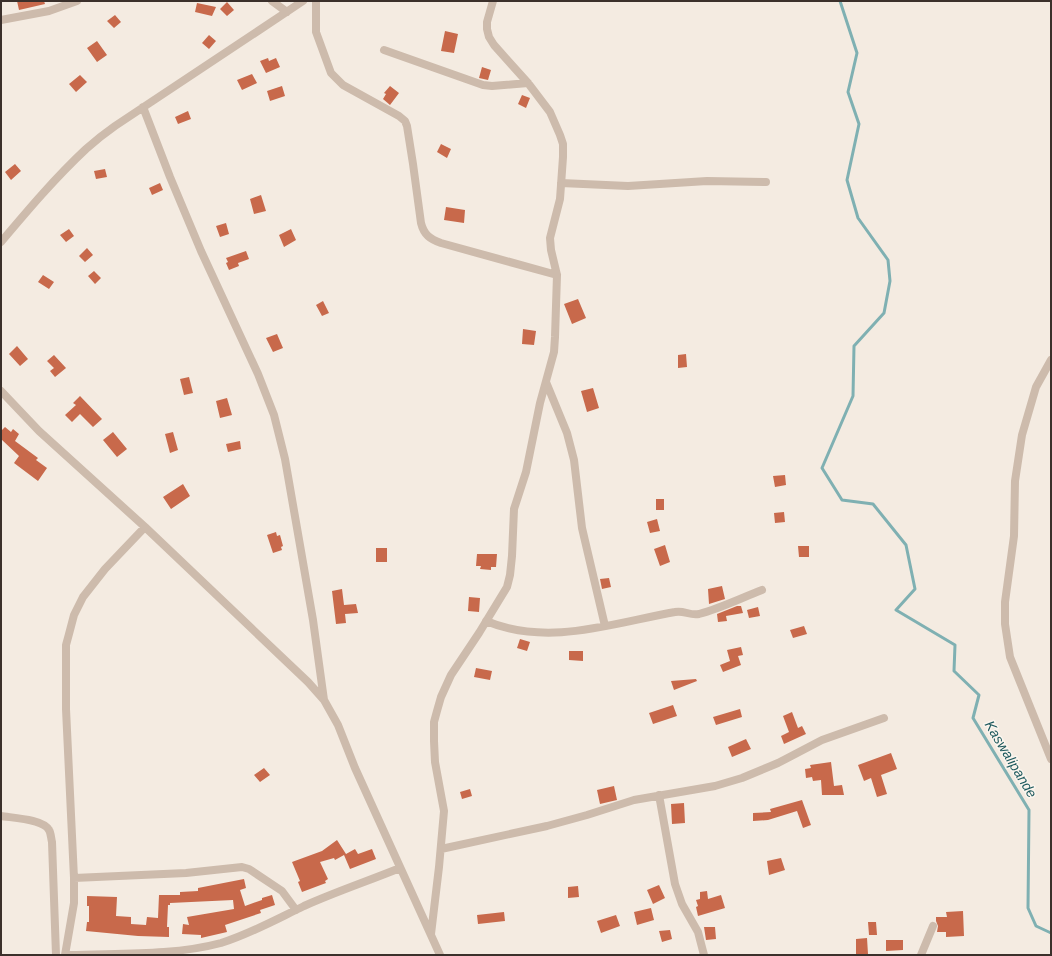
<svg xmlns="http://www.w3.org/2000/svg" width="1052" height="956" viewBox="0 0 1052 956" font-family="Arial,sans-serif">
<rect width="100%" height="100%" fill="#f4ebe1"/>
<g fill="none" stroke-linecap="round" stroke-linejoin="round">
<!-- stream -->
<path stroke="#7fb0b2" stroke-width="3" d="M840 1 857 53 848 92 859 124 847 180 858 218 888 260 890 281 884 313 854 346 853 396 822 468 842 500 873 504 906 545 915 589 896 610 955 645 954 671 979 695 973 718 1029 810 1028 908 1036 926 1051 933"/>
</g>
<!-- building -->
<path fill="#c8694b" d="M17 1H44L45 4 19 10Z
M227 2 234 10 227 16 220 9Z
M197 3 216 7 212 16 195 12Z
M115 15 121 22 114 28 107 21Z
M445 31 458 34 454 53 441 51Z
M209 35 216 41 209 49 202 43Z
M97 41 107 55 97 62 87 48Z
M268 58 269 61 276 58 280 67 266 73 260 61Z
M482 67 491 70 488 80 479 78Z
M252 74 257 83 242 90 237 80Z
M80 75 87 82 76 92 69 84Z
M282 86 285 96 270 101 267 91Z
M390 86 399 93 390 105 383 99 386 94 384 93Z
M522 95 530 98 526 108 518 104Z
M188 111 191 119 178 124 175 117Z
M441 144 451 149 447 158 437 152Z
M15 164 21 171 11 180 5 172Z
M105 169 107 177 96 179 94 171Z
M160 183 163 190 152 195 149 188Z
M261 195 266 211 254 214 250 199Z
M446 207 465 210 464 223 444 220Z
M226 223 229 234 220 237 216 226Z
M69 229 74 236 66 242 60 235Z
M291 229 296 240 284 247 279 235Z
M87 248 93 255 85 262 79 256Z
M246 251 249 259 238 263 239 266 229 270 226 263 228 262 226 258Z
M94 271 101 278 95 284 88 276Z
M43 275 54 282 49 289 38 282Z
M578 299 586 318 572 324 564 304Z
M323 301 329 313 322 316 316 305Z
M523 329 536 331 534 345 522 344Z
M277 334 283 348 273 352 266 338Z
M17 346 28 359 20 366 9 354Z
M686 354 687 367 678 368V355Z
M54 355 66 368 55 377 50 371 54 368 47 361Z
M189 377 193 393 184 395 180 379Z
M593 388 599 408 587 412 581 391Z
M80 396 102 419 93 427 80 414 72 422 65 415 76 405 73 403Z
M227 398 232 415 220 418 216 401Z
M5 427 11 432 13 429 19 434 15 441 38 458 36 460 47 468 38 481 14 463 19 456 1 439V431Z
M113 432 127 449 117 457 103 440Z
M173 432 178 450 170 453 165 434Z
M240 441 241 449 228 452 226 444Z
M785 475 786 485 775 487 773 476Z
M183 484 190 496 171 509 163 497Z
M656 499H664V510H656Z
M784 512 785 522 775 523 774 513Z
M657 519 660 531 650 533 647 522Z
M276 532 277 536 280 535 283 546 281 547 282 550 273 553 267 535Z
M665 545 670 562 660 566 654 549Z
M798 546H809V557H799Z
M376 548H387V562H376Z
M477 554H497L496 567H491V570L480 569 481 566H476Z
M609 578 611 587 602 589 600 579Z
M722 586 725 599 709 604 708 589Z
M342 589 344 605 356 604 358 613 345 614 346 623 336 624 332 591Z
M469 597 480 598 479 612 468 611Z
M737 606H741L743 613 726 616 727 621 718 622 717 614Z
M758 607 760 616 749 618 747 610Z
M804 626 807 634 793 638 790 630Z
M520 639 530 642 527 651 517 648Z
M741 647 743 655 738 656 741 665 723 672 720 665 730 661 727 650Z
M569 651H583V661L569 660Z
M476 668 492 671 490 680 474 677Z
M696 679 697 681 674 690 671 681Z
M673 705 677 716 653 724 649 713Z
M740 709 742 717 716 725 713 717Z
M792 712 798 728 802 726 806 734 784 744 781 736 789 732 783 716Z
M746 739 751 749 732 757 728 747Z
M891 753 897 769 881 775 887 794 877 797 871 778 864 781 858 765Z
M831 762 834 786 842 785 844 795H822L821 780 813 781 812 777 806 778 805 769 811 768 810 765Z
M264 768 270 775 260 782 254 775Z
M614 786 617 800 600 804 597 790Z
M470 789 472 796 462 799 460 792Z
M802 800 811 825 803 828 797 811 768 820 753 821V813L771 812 770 809Z
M684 803 685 823 672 824 671 804Z
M337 840 346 854 355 849 358 854 372 849 376 859 350 869 344 855 335 860 334 858 320 862 328 879 325 881 326 883 302 892 298 882 300 881 292 862 322 851Z
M781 858 785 870 769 875 767 861Z
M244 879 246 888 240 890 245 906 262 900V898L272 895 275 905 260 910 261 913 225 925 227 932 201 938V935L182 934 183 924 189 925 187 917 234 909 233 900 170 903V905H168L167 927H169V937L138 936 86 931 87 922H89V906H87V896L117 897 116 916 131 917V924L146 925 147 917 158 918 159 895H180V892L198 891V888Z
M659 885 665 898 653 904 647 890Z
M578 886 579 897 568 898V887Z
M707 891 708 899 721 895 725 908 698 916 696 907 698 906 696 900 700 899V892Z
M651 908 654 920 637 925 634 912Z
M963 911 964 936 946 937V932H937L938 926 936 921V917H947L946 912Z
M504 912 505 921 478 924 477 915Z
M616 915 620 926 601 933 597 921Z
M868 922H876L877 935H869Z
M704 927H715L716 939 706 940Z
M670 930 672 939 662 942 659 931Z
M867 938 868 954H856V939Z
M886 940H903V950L886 951Z"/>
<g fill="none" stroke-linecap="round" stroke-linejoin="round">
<!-- street -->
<path stroke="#cdbbac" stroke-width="8" d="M272 1 287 12
M316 1V32L331 73 343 85 399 116 405 121 407 126 413 164 421 223C424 235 430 239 441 243L557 275
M1 20 49 11 77 1
M384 50 483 85 492 86 528 83
M143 107 170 177 201 251 258 374 274 415 285 459 313 620 324 700
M561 183 628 186 707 181 766 182
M1 242C28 210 55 178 86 149 95 141 105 133 115 126L303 1
M1051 360 1036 387 1022 435 1015 481 1014 536 1005 602V624L1010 657 1051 759
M546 382 567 433 574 460 582 528 605 626
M1 391 39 431 145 527 308 682 324 700 338 725 355 768 440 955
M486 621C548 647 613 623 675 612 684 610 690 616 699 614 721 608 741 598 762 590
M659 795 675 884 682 904 698 932 704 955
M1 816C13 818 43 819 49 830 51 833 51 838 52 842L56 955
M441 849 547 826 587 815 634 800 715 786 742 778 778 763 822 740 884 718
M74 878 186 873 242 867 249 869 282 891 296 910
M431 934 439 867 444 811 435 762 434 741V722L437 711 441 697 451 675 479 633 507 587 510 575 512 556 514 509 526 472 540 403 554 352 555 337 557 275 551 250 550 238 560 199 563 157V144L560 135 550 112 528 83 494 45 489 37 487 29V22L493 1
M65 955 74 903V878L66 709V645L69 634 74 615 83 597 105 569 145 527
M70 955C119 953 172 956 221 943 250 934 277 919 304 906 335 892 368 881 400 868
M921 955 933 926"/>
</g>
<g text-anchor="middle" stroke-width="3" stroke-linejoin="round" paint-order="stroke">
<!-- water labels -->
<g font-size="14" font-style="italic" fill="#1f5a5e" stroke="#fbf5ee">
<text transform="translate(1011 759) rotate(59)" y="5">Kaswalipande</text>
</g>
</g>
<!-- border -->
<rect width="1052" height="956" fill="none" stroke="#3b302b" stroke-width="4"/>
</svg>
